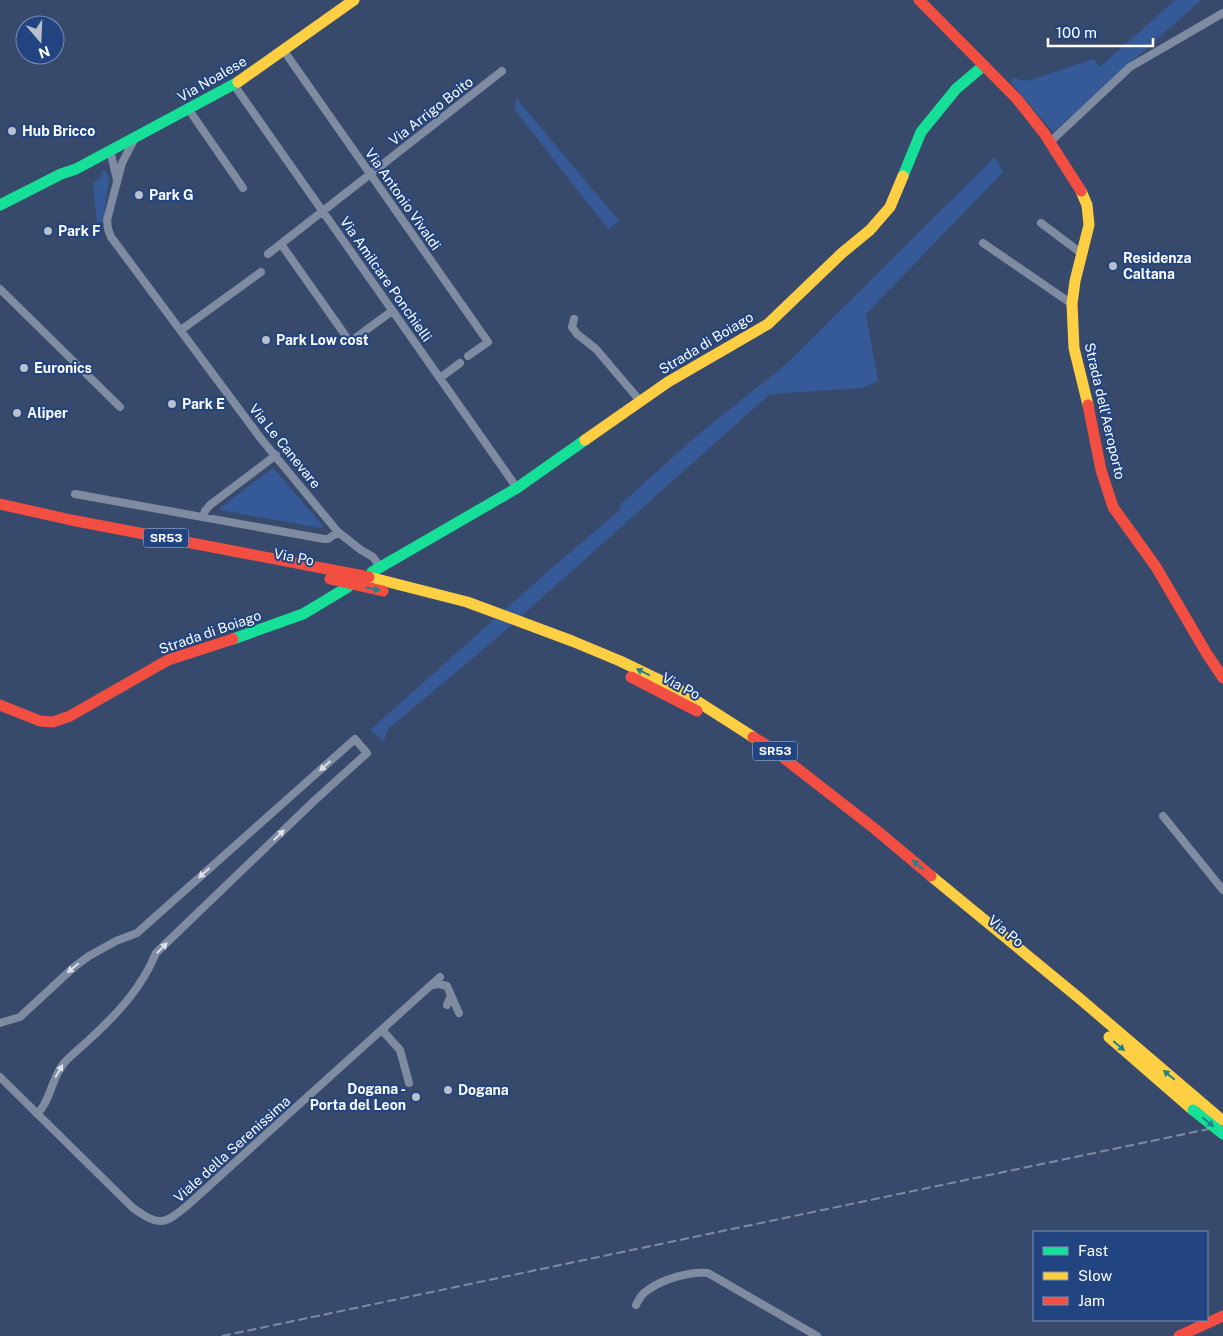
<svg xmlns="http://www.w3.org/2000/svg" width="1223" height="1336" viewBox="0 0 1223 1336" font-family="'Public Sans',sans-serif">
<rect width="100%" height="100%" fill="#384a6b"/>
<!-- green -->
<path fill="#365a98" d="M1175 0H1201L1053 132 1012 84 1011 78 1027 81 1094 59 1100 67Z
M516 98 619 221 608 229 515 110Z
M995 157 1003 172 866 314 878 381 862 388 770 394 499 636 388 729 384 741 370 730 553 567 621 509 620 505 694 438 785 365Z
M105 171 109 177 103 222 97 223 93 183 103 175 101 172Z
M273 468 323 526 320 528 220 510V508Z"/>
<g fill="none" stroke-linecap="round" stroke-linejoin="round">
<!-- street -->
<path stroke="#7e8ba1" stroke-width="8" d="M284 51 488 342 468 356
M234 85 517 488
M189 110 243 188
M134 140 122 163 107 220 108 229 111 237 262 440 338 532 361 550 373 557 380 567
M1050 142 1130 67 1223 13
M110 150 117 180
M1041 223 1081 253
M983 243 1072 304
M281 244 350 342 392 311
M268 254 502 71
M0 289 120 407
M574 319 572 327 577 334 596 349 641 402
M181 330 261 272
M440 378 460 363
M75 494 324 539H328L338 532
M203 517 205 511 210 505 276 455
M1163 816 1223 890
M432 985 439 984 447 986 451 995 447 1005
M451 995 459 1013
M0 1023 20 1017 74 967 89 956 116 941 137 933 355 739 367 753 314 801 156 953C142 987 119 1012 92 1037 83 1046 72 1054 64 1063 51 1079 51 1100 37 1114
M382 1030 400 1050 409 1083
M0 1077 133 1208C160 1227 164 1225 189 1204L440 977
M636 1305C639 1299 642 1293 648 1290 663 1279 690 1271 708 1273L817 1336"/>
<!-- fast -->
<path stroke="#16e098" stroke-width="11" d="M903 176 921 132 956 89 983 66
M0 205 61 174 76 169 238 82
M372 572 517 488 585 440
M233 639 303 614 348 587"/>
<!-- slow -->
<path stroke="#ffcf43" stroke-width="11" d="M238 82 354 0
M1081 191 1087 205 1089 225 1075 281 1072 304 1074 348 1088 405
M585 440 668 382 768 324 842 253 870 230 890 207 903 176
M369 577 467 602 572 641 620 661 678 689 753 737
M931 876 1079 998 1223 1121
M1109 1037 1193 1110"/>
<!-- jam -->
<path stroke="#f24e42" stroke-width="11" d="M919 0 1017 99 1044 133 1081 191
M1088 405 1101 470 1113 507 1156 567 1207 654 1223 678
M0 504 71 520 369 577
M330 579 383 591
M631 677 697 711
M0 705 40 721 53 722 70 716 168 660 233 639
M753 737 771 748 875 829 931 876
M1179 1336 1223 1316"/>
<!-- rail -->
<path stroke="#7f8ba1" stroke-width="2" stroke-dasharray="9 4" stroke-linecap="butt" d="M222 1336 1223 1126"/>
<!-- fast-bridge -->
<path stroke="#16e098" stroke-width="11" d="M1193 1110 1223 1134"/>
</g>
<!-- one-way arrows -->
<defs><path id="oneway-solid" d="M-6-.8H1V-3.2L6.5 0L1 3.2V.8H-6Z" transform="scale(1.25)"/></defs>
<g fill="#1d828a">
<use href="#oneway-solid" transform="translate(373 589) rotate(12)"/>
<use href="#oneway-solid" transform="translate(643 672) rotate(-154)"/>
<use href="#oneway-solid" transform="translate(918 865) rotate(-140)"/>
<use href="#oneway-solid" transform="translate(1119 1046) rotate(41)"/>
<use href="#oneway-solid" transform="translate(1169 1075) rotate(-140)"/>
<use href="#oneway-solid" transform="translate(1208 1122) rotate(40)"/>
</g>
<g fill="#dfe2e8">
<use href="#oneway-solid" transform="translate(325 766) rotate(138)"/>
<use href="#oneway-solid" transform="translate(279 835) rotate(-44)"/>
<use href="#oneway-solid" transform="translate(204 873) rotate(138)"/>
<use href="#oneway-solid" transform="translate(162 948) rotate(-45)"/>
<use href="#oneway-solid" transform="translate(73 968) rotate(140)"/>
<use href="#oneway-solid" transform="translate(59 1071) rotate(-60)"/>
</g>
<!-- markers -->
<g fill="#b9c0cb" stroke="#224481" stroke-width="2">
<circle cx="12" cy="131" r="5"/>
<circle cx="139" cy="195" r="5"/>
<circle cx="48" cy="231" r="5"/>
<circle cx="1113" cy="266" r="5"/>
<circle cx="266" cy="340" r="5"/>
<circle cx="24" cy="368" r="5"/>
<circle cx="172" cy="404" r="5"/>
<circle cx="17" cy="413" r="5"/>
<circle cx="448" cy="1090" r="5"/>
<circle cx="416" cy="1097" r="5"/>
</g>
<g text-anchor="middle" stroke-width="4" stroke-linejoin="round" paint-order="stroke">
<!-- shield labels -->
<g fill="#224481" stroke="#bdc7d9" stroke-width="1">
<rect x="143.5" y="528.5" width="45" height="19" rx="4"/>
<rect x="752.5" y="741.5" width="45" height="19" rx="4"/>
</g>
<g font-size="12" font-weight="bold" fill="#fff">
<text x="166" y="542">SR53</text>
<text x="775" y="755">SR53</text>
</g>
<!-- street labels -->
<g font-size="14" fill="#fff" stroke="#224481">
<text transform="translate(212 79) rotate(-30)" y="5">Via Noalese</text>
<text transform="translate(431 111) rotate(-38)" y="5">Via Arrigo Boito</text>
<text transform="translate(403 199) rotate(55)" y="5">Via Antonio Vivaldi</text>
<text transform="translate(386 279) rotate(55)" y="5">Via Amilcare Ponchielli</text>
<text transform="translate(706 343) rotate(-31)" y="5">Strada di Boiago</text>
<text transform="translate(1105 411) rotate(77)" y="5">Strada dell'Aeroporto</text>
<text transform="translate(285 446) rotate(51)" y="5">Via Le Canevare</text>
<text transform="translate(294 557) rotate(11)" y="5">Via Po</text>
<text transform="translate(210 632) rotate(-19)" y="5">Strada di Boiago</text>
<text transform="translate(681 686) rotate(28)" y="5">Via Po</text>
<text transform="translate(1006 931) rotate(39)" y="5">Via Po</text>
<text transform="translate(232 1149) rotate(-42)" y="5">Viale della Serenissima</text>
</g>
<!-- poi labels -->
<g font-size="14" font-weight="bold" fill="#fff" stroke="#224481" text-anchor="start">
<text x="22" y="136">Hub Bricco</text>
<text x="149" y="200">Park G</text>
<text x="58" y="236">Park F</text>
<text x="1123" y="263">Residenza<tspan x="1123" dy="16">Caltana</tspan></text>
<text x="276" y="345">Park Low cost</text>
<text x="34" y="373">Euronics</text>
<text x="182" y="409">Park E</text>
<text x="27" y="418">Aliper</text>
<text x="406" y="1094" text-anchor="end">Dogana -<tspan x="406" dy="16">Porta del Leon</tspan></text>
<text x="458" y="1095">Dogana</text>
</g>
</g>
<!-- legend -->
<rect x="1033" y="1231" width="175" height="90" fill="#224481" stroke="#7a8fb3"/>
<rect x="1043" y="1247" width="25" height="8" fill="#16e098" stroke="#7a8fb3"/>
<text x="1078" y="1256" font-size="15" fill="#ffffff">Fast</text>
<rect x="1043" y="1272" width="25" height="8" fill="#ffcf43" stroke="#7a8fb3"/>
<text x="1078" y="1281" font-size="15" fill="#ffffff">Slow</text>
<rect x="1043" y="1297" width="25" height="8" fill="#f24e42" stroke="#7a8fb3"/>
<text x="1078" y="1306" font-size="15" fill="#ffffff">Jam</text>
<!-- north arrow -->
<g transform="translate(40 40) rotate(161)"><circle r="24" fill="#224481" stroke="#7a8fb3"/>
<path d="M0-4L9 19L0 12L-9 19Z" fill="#b9c0cb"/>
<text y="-8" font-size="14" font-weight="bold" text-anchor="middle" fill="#ffffff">N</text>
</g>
<!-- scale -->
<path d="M1048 38v8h105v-8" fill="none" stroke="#ffffff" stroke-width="2.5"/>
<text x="1056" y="38" font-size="15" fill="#ffffff" stroke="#224481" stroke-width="4" paint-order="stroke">100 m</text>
</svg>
